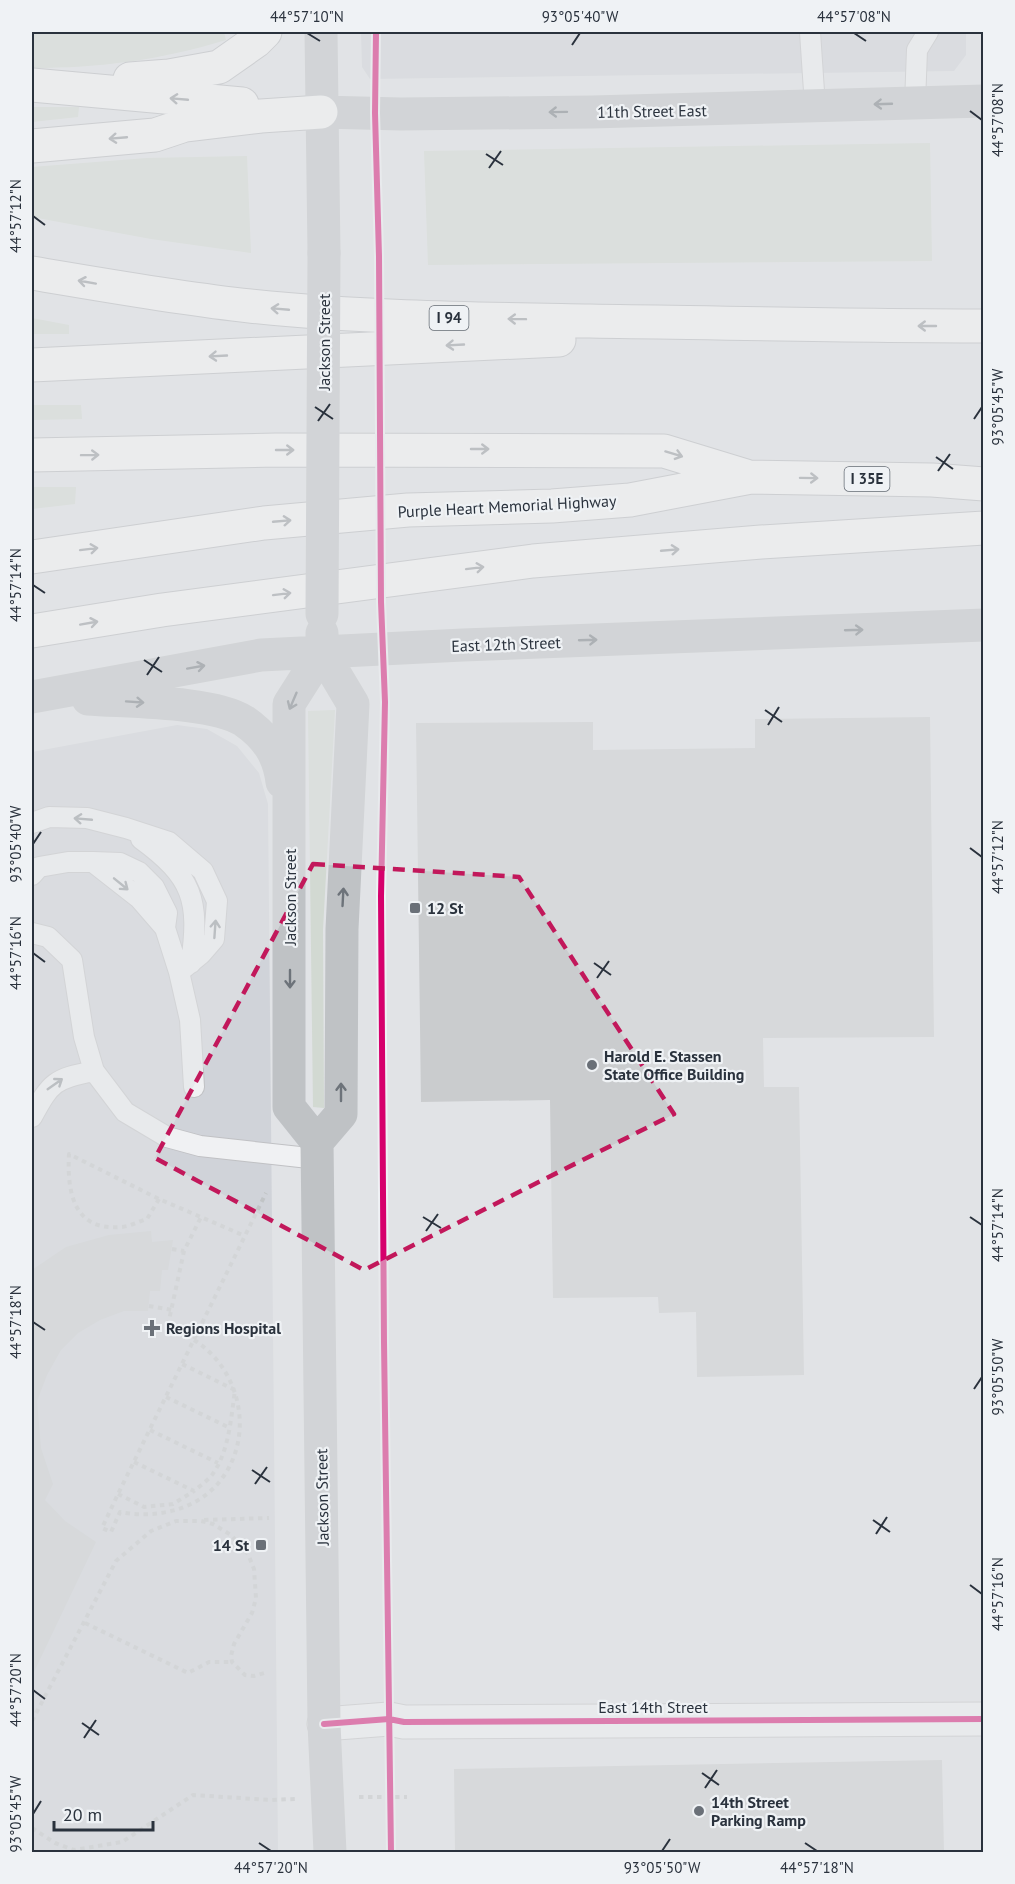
<svg xmlns="http://www.w3.org/2000/svg" width="1015" height="1884" viewBox="0 0 1015 1884" font-family="'PT Sans',sans-serif">
<rect width="100%" height="100%" fill="#e1e3e6"/>
<!-- built -->
<path fill="#d0d3d9" d="M361 32H966V55L954 71 370 79 362 67Z
M177 725 207 729 237 746 259 773 268 804 278 1852H32V752Z"/>
<!-- green -->
<path fill="#d2d9d2" d="M32 32H224L226 40C161 60 99 68 32 68Z
M32 107H79L78 117 32 122Z
M930 143 932 261 428 265 424 151Z
M247 156 251 253 151 239 32 217V167L147 158Z
M32 318 69 325V334H32Z
M32 405H81L82 419 32 420Z
M32 487H76L75 504 32 509Z
M335 710 323 930 324 1108 313 1107 308 711Z"/>
<!-- building -->
<path fill="#caccce" d="M930 717 934 1037 763 1038 764 1087H799L804 1375 697 1377 696 1312 659 1313 658 1297 553 1298 550 1100 421 1102 416 723 593 722V750L755 748V719Z
M151 1231 152 1242 173 1240 168 1270H162L160 1291H150L148 1311H124L100 1320 78 1333 61 1350 47 1375 37 1401 41 1448 53 1484 45 1500 65 1521 96 1542 32 1676V1270L66 1247 109 1235Z
M942 1760 944 1852H455L454 1769Z"/>
<g fill="none" stroke-linecap="round" stroke-linejoin="round">
<!-- lane casing -->
<g stroke="#c0c1c4" stroke-width="22">
<path id="lane" d="M810 32 815 106
M915 103 917 50 928 32
M32 823 49 817 87 818 126 828 169 842 203 871 217 901 214 939 201 954 179 972
M141 839C193 877 200 900 191 963
M93 862 120 863 139 872 154 887 167 913 165 928
M32 875 39 867 68 862H93L139 898 165 928 179 972 190 1020 194 1087
M32 933 48 937 72 960 84 1037 94 1071 125 1112 167 1137 200 1146 318 1159
M32 1117C51 1082 54 1079 94 1071"/>
</g>
<!-- street casing -->
<g stroke="#c0c1c4" stroke-width="35">
<path id="street" d="M324 1724 389 1719 404 1722 984 1719"/>
</g>
<!-- highway casing -->
<g stroke="#b4b6ba" stroke-width="35">
<path id="highway" d="M130 79 169 76 219 67 256 41 265 32
M32 85 242 104
M32 146 155 135 185 125 261 116 321 112
M32 273C104 285 176 298 250 306 363 318 477 319 590 321 721 323 852 326 984 326
M32 365 559 340
M32 455 276 450 664 451 746 476
M32 557 264 523 408 510 552 506 630 500 751 477 932 480 984 484
M32 631 162 610 533 561 761 542 984 528"/>
</g>
<!-- path -->
<path stroke="#c1c4c6" stroke-width="4" stroke-dasharray="4.5 4.5" stroke-linecap="butt" d="M159 1199 147 1219C139 1221 129 1227 120 1227 73 1231 67 1191 69 1154L159 1199 245 1236
M172 1249 184 1251
M149 1306 172 1310
M166 1334 184 1251 201 1217
M194 1340C239 1368 255 1432 223 1477 200 1510 157 1519 120 1512L111 1532 102 1528 118 1494 266 1193
M166 1397 230 1428
M150 1430 218 1463
M134 1462 194 1491C200 1486 207 1481 212 1475 229 1452 231 1418 235 1390L182 1364
M118 1494 144 1507 173 1504 194 1491
M204 1520 269 1518
M85 1623 188 1673 209 1662H232
M32 1721 116 1561 151 1531 176 1521H201L213 1524 231 1535 248 1554 254 1569 256 1598 252 1613 234 1644 231 1656 232 1662 245 1675 254 1676 268 1672
M359 1797H407
M32 1828 55 1843 74 1850 122 1842 193 1795 270 1800 295 1799"/>
<!-- lane -->
<use href="#lane" stroke="#f0f1f3" stroke-width="20"/>
<!-- street -->
<use href="#street" stroke="#f0f1f3" stroke-width="33"/>
<!-- secondary -->
<path stroke="#bfc2c5" stroke-width="33" d="M321 32 324 253
M321 112 401 114 592 112 984 101
M322 652 289 704V1107L317 1142 324 1724 330 1852
M32 697 261 655 463 645 984 625
M88 699C126 702 213 701 244 721 266 736 279 755 282 782
M317 1142 341 1114 342 929 353 704 322 652V633"/>
<!-- highway -->
<use href="#highway" stroke="#f5f5f6" stroke-width="33"/>
<!-- secondary-bridge -->
<path stroke="#bfc2c5" stroke-width="33" d="M322 614 324 253"/>
<!-- cycleway casing -->
<g stroke="#eff2f5" stroke-width="10">
<path id="cycleway" d="M376 32 375 113 379 256 381 602 385 702 381 896 384 1342 391 1852
M324 1724 389 1719 404 1722 984 1719"/>
</g>
<!-- cycleway -->
<use href="#cycleway" stroke="#d6006c" stroke-width="6"/>
</g>
<!-- one-way arrows -->
<defs><path id="oneway-shaft" d="M-6 0H5M1.5-3L5.5 0L1.5 3" fill="none" stroke-width="1.6" stroke-linecap="round" stroke-linejoin="round" transform="scale(1.5)"/></defs>
<g stroke="#90949a">
<use href="#oneway-shaft" transform="translate(179 99) rotate(-175)"/>
<use href="#oneway-shaft" transform="translate(118 138) rotate(175)"/>
<use href="#oneway-shaft" transform="translate(87 282) rotate(-170)"/>
<use href="#oneway-shaft" transform="translate(280 309) rotate(-175)"/>
<use href="#oneway-shaft" transform="translate(517 319) rotate(-179)"/>
<use href="#oneway-shaft" transform="translate(927 326) rotate(-180)"/>
<use href="#oneway-shaft" transform="translate(455 345) rotate(177)"/>
<use href="#oneway-shaft" transform="translate(218 356) rotate(177)"/>
<use href="#oneway-shaft" transform="translate(480 449)"/>
<use href="#oneway-shaft" transform="translate(285 450)"/>
<use href="#oneway-shaft" transform="translate(674 454) rotate(17)"/>
<use href="#oneway-shaft" transform="translate(90 455) rotate(-1)"/>
<use href="#oneway-shaft" transform="translate(809 478) rotate(1)"/>
<use href="#oneway-shaft" transform="translate(282 521) rotate(-5)"/>
<use href="#oneway-shaft" transform="translate(89 549) rotate(-7)"/>
<use href="#oneway-shaft" transform="translate(670 550) rotate(-5)"/>
<use href="#oneway-shaft" transform="translate(475 568) rotate(-7)"/>
<use href="#oneway-shaft" transform="translate(282 594) rotate(-7)"/>
<use href="#oneway-shaft" transform="translate(89 623) rotate(-10)"/>
</g>
<g stroke="#6d737a">
<use href="#oneway-shaft" transform="translate(883 104) rotate(178)"/>
<use href="#oneway-shaft" transform="translate(558 112) rotate(179)"/>
<use href="#oneway-shaft" transform="translate(854 630) rotate(-2)"/>
<use href="#oneway-shaft" transform="translate(588 640) rotate(-2)"/>
<use href="#oneway-shaft" transform="translate(196 667) rotate(-10)"/>
<use href="#oneway-shaft" transform="translate(293 701) rotate(113)"/>
<use href="#oneway-shaft" transform="translate(135 702) rotate(4)"/>
<use href="#oneway-shaft" transform="translate(343 897) rotate(-87)"/>
<use href="#oneway-shaft" transform="translate(290 979) rotate(90)"/>
<use href="#oneway-shaft" transform="translate(341 1092) rotate(-90)"/>
</g>
<g stroke="#8d9298">
<use href="#oneway-shaft" transform="translate(83 819) rotate(-175)"/>
<use href="#oneway-shaft" transform="translate(121 884) rotate(39)"/>
<use href="#oneway-shaft" transform="translate(215 929) rotate(-86)"/>
<use href="#oneway-shaft" transform="translate(55 1084) rotate(-35)"/>
</g>
<!-- marked area -->
<path d="M0 0H1015V1884H0ZM313 864 519 877 674 1114 364 1270 155 1158Z" fill="#e1e3e6" fill-opacity=".55" fill-rule="evenodd"/>
<path fill="none" stroke="#c2185b" stroke-width="4.5" stroke-dasharray="12 8" stroke-linejoin="round" d="M313 864 519 877 674 1114 364 1270 155 1158Z"/>
<!-- ticks -->
<path fill="none" stroke="#2a323d" stroke-width="2" d="M307 33 320 41M854 33 866 41M572 45 580 33M970 111 982 120M486 154 503 165M489 168 501 151M33 216 45 225M315 407 333 419M974 419 982 407M318 421 330 404M936 457 953 469M938 471 950 454M33 585 45 593M144 660 162 672M147 675 159 657M765 710 782 722M768 725 779 707M33 844 41 832M970 848 982 857M33 953 45 962M594 963 611 975M597 978 609 961M423 1217 441 1228M970 1217 982 1225M426 1231 438 1214M33 1322 45 1330M974 1389 982 1377M252 1470 270 1482M255 1484 267 1467M873 1520 890 1532M876 1534 887 1517M970 1585 982 1594M33 1690 45 1699M82 1723 99 1735M84 1738 96 1720M702 1773 719 1785M705 1788 717 1770M33 1814 41 1801M259 1843 271 1851M805 1843 817 1851M662 1851 670 1839"/>
<!-- markers -->
<g fill="#6a7078" stroke="#eff2f5" stroke-width="2">
<rect x="409" y="902" width="12" height="12" rx="3"/>
<circle cx="592" cy="1065" r="6"/>
<path d="M149 1319h6v6h6v6h-6v6h-6v-6h-6v-6h6z"/>
<rect x="255" y="1539" width="12" height="12" rx="3"/>
<circle cx="699" cy="1811" r="6"/>
</g>
<g text-anchor="middle" stroke-width="4.5" stroke-linejoin="round" paint-order="stroke">
<!-- shield labels -->
<g fill="#eff2f5" stroke="#656c74" stroke-width="1.5">
<rect x="429.5" y="306" width="39" height="24" rx="4.5"/>
<rect x="844.5" y="467" width="45" height="24" rx="4.5"/>
</g>
<g font-size="15" font-weight="bold" fill="#2a323d">
<text x="449" y="323">I 94</text>
<text x="867" y="484">I 35E</text>
</g>
<!-- street labels -->
<g font-size="16" fill="#2a323d" stroke="#eff2f5">
<text transform="translate(652 111) rotate(-1)" y="6">11th Street East</text>
<text transform="translate(324 342) rotate(-90)" y="6">Jackson Street</text>
<text transform="translate(507 506) rotate(-3)" y="6">Purple Heart Memorial Highway</text>
<text transform="translate(506 644) rotate(-2)" y="6">East 12th Street</text>
<text transform="translate(290 897) rotate(-90)" y="6">Jackson Street</text>
<text transform="translate(322 1497) rotate(-91)" y="6">Jackson Street</text>
<text x="653" y="1713">East 14th Street</text>
</g>
<!-- poi labels -->
<g font-size="16" font-weight="bold" fill="#2a323d" stroke="#eff2f5" text-anchor="start">
<text x="427" y="914">12 St</text>
<text x="604" y="1062">Harold E. Stassen<tspan x="604" dy="18">State Office Building</tspan></text>
<text x="166" y="1334">Regions Hospital</text>
<text x="249" y="1551" text-anchor="end">14 St</text>
<text x="711" y="1808">14th Street<tspan x="711" dy="18">Parking Ramp</tspan></text>
</g>
</g>
<!-- border -->
<rect width="1015" height="1884" fill="none" stroke="#eff2f5" stroke-width="66"/>
<!-- scale -->
<path d="M54 1821v9h99v-9" fill="none" stroke="#2a323d" stroke-width="3"/>
<text x="63" y="1821" font-size="18" fill="#2a323d" stroke="#eff2f5" stroke-width="4.5" paint-order="stroke">20 m</text>
<rect x="33" y="33" width="949" height="1818" fill="none" stroke="#2a323d" stroke-width="2"/>
<g font-size="15" text-anchor="middle" fill="#2a323d">
<text x="307" y="22">44°57'10"N</text>
<text x="580" y="22">93°05'40"W</text>
<text x="854" y="22">44°57'08"N</text>
<text transform="translate(998 120) rotate(-90)" y="5">44°57'08"N</text>
<text transform="translate(16 216) rotate(-90)" y="5">44°57'12"N</text>
<text transform="translate(998 407) rotate(-90)" y="5">93°05'45"W</text>
<text transform="translate(16 585) rotate(-90)" y="5">44°57'14"N</text>
<text transform="translate(16 844) rotate(-90)" y="5">93°05'40"W</text>
<text transform="translate(998 857) rotate(-90)" y="5">44°57'12"N</text>
<text transform="translate(16 953) rotate(-90)" y="5">44°57'16"N</text>
<text transform="translate(998 1225) rotate(-90)" y="5">44°57'14"N</text>
<text transform="translate(16 1322) rotate(-90)" y="5">44°57'18"N</text>
<text transform="translate(998 1377) rotate(-90)" y="5">93°05'50"W</text>
<text transform="translate(998 1594) rotate(-90)" y="5">44°57'16"N</text>
<text transform="translate(16 1690) rotate(-90)" y="5">44°57'20"N</text>
<text transform="translate(16 1814) rotate(-90)" y="5">93°05'45"W</text>
<text x="271" y="1873">44°57'20"N</text>
<text x="662" y="1873">93°05'50"W</text>
<text x="817" y="1873">44°57'18"N</text>
</g>
</svg>
